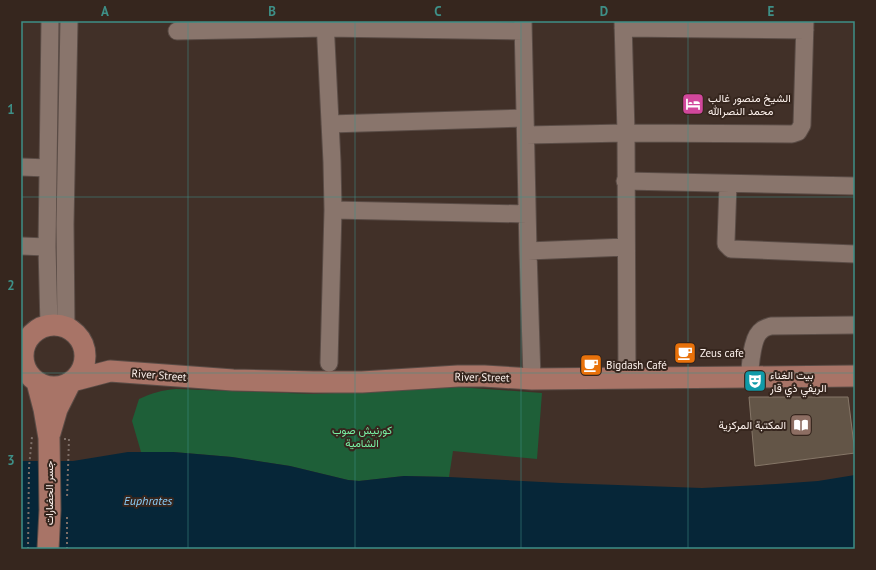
<svg xmlns="http://www.w3.org/2000/svg" width="876" height="570" viewBox="0 0 876 570" font-family="'PT Sans',Vazirmatn,sans-serif">
<rect width="100%" height="100%" fill="#413028"/>
<!-- green -->
<path fill="#1e5f38" d="M457 387 542 393 537 459 453 451 449 477 404 476 359 481 348 480 290 466 232 457 173 452H141L132 421 139 399C152 393 162 390 176 389L313 394 423 389Z"/>
<!-- water -->
<path fill="#062638" d="M128 452H173L232 457 290 466 348 480 359 481 404 476 449 477 561 483 702 488 776 484 818 481 855 475V549H21V461H73Z"/>
<!-- building -->
<path fill="#635547" stroke="#867768" d="M749 397H848L855 453 755 466Z"/>
<g fill="none" stroke-linecap="round" stroke-linejoin="round">
<!-- minor casing -->
<g stroke="#5a4c46" stroke-width="19">
<path id="minor" d="M325 21 332 162 333 210 329 363
M523 21 528 251 532 379
M623 21 626 133 627 378
M623 28 805 30
M177 31 325 28 523 31
M330 124 525 118
M526 135 626 133 792 134 798 132 802 125 805 21
M21 167 48 168
M625 181 855 186
M728 184 726 241V244L731 249 855 254
M333 210 527 214
M21 246 47 247
M528 251 626 247
M49 326 47 247 50 21
M66 328 65 224 69 21
M749 377C751 365 751 337 762 330 764 328 768 327 771 326L855 325"/>
</g>
<!-- major casing -->
<g stroke="#5a4c46" stroke-width="23">
<path id="major" d="M23 356a31 31 0 1 1 62 0a31 31 0 1 1-62 0Z
M72 381 110 371 233 380 314 382H362L458 376H484L532 379 749 377 855 376
M37 382 44 409 49 438 50 510 48 549
M50 433 57 409 70 383"/>
</g>
<!-- path -->
<path stroke="#7d6e67" stroke-width="2" stroke-dasharray="2 3" stroke-linecap="butt" d="M64 439H69L67 498
M28 549 29 467 32 437
M67 549V516"/>
<!-- minor -->
<use href="#minor" stroke="#89756c" stroke-width="17"/>
<!-- major -->
<use href="#major" stroke="#a87467" stroke-width="21"/>
</g>
<!-- grid -->
<path fill="none" stroke="#3e8f87" stroke-width="1" stroke-opacity="0.55" d="M188 21V549M355 21V549M521 21V549M688 21V549M21 197H855M21 373H855"/>
<!-- icons -->
<defs>
<g id="hotel-square" transform="scale(1.15)"><rect x="-9" y="-9" width="18" height="18" rx="4" fill="#d1479c" stroke="#36261e"/><path d="M-6-4.5h1.5V1H6V5H4.5V3h-9V5H-6ZM-4 0a1.8 1.8 0 1 1 3.6 0ZM.5 0V-2.5h3Q6-2.5 6 0Z" fill="#fff"/></g>
<g id="cafe-square" transform="scale(1.15)"><rect x="-9" y="-9" width="18" height="18" rx="4" fill="#e8710a" stroke="#36261e"/><path d="M-5.5-4.5H6V0H3Q3 3.5 0 3.5H-2.5Q-5.5 3.5-5.5 0ZM3-3.2v2h1.7v-2ZM-6 4.5H4V6H-6Z" fill="#fff"/></g>
<g id="theatre-square" transform="scale(1.15)"><rect x="-9" y="-9" width="18" height="18" rx="4" fill="#0f9aa8" stroke="#36261e"/><path d="M-5-5.5Q0-4 5-5.5V0Q5 5 0 6Q-5 5-5 0ZM-3.3-2.5H-1v1.5H-3.3ZM1-2.5H3.3v1.5H1ZM-2.8 1Q0 5.5 2.8 1Z" fill="#fff"/></g>
<g id="library-square" transform="scale(1.15)"><rect x="-9" y="-9" width="18" height="18" rx="4" fill="#8d6e63" stroke="#36261e"/><path d="M-6-4Q-3-5.5-.7-3.5V5Q-3 3-6 4ZM6-4Q3-5.5 .7-3.5V5Q3 3 6 4Z" fill="#fff"/></g>
</defs>
<g fill-rule="evenodd">
<use href="#hotel-square" x="693" y="104"/>
<use href="#cafe-square" x="685" y="353"/>
<use href="#cafe-square" x="591" y="365"/>
<use href="#theatre-square" x="755" y="381"/>
<use href="#library-square" x="801" y="425"/>
</g>
<g text-anchor="middle" stroke-width="4" stroke-linejoin="round" paint-order="stroke">
<!-- poi labels -->
<g font-size="11" fill="#fcf1ec" stroke="#36261e" text-anchor="start">
<text x="708" y="102">الشيخ منصور غالب<tspan x="708" dy="13">محمد النصرالله</tspan></text>
<text x="700" y="357">Zeus cafe</text>
<text x="606" y="369">Bigdash Café</text>
<text x="770" y="379">بيت الغناء<tspan x="770" dy="13">الريفي ذي قار</tspan></text>
<text x="786" y="429" text-anchor="end">المكتبة المركزية</text>
</g>
<!-- street labels -->
<g font-size="11" fill="#fcf1ec" stroke="#36261e">
<text transform="translate(159 375) rotate(4)" y="4">River Street</text>
<text transform="translate(482 377) rotate(1)" y="4">River Street</text>
<text transform="translate(49 493) rotate(-90)" y="4">جسر الحضارات</text>
</g>
<!-- park labels -->
<g font-size="11" fill="#79f1a4" stroke="#36261e">
<text x="362" y="434">كورنيش صوب<tspan x="362" dy="13">الشامية</tspan></text>
</g>
<!-- water labels -->
<g font-size="12" font-style="italic" fill="#89cdf9" stroke="#36261e">
<text x="148" y="505">Euphrates</text>
</g>
</g>
<!-- border -->
<rect width="876" height="570" fill="none" stroke="#36261e" stroke-width="44"/>
<rect x="22" y="22" width="832" height="526" fill="none" stroke="#3e8f87" stroke-width="1.5"/>
<g font-size="13" text-anchor="middle" font-weight="bold" fill="#3e8f87">
<text x="105" y="16">A</text>
<text x="272" y="16">B</text>
<text x="438" y="16">C</text>
<text x="604" y="16">D</text>
<text x="771" y="16">E</text>
<text x="11" y="114">1</text>
<text x="11" y="290">2</text>
<text x="11" y="465">3</text>
</g>
</svg>
